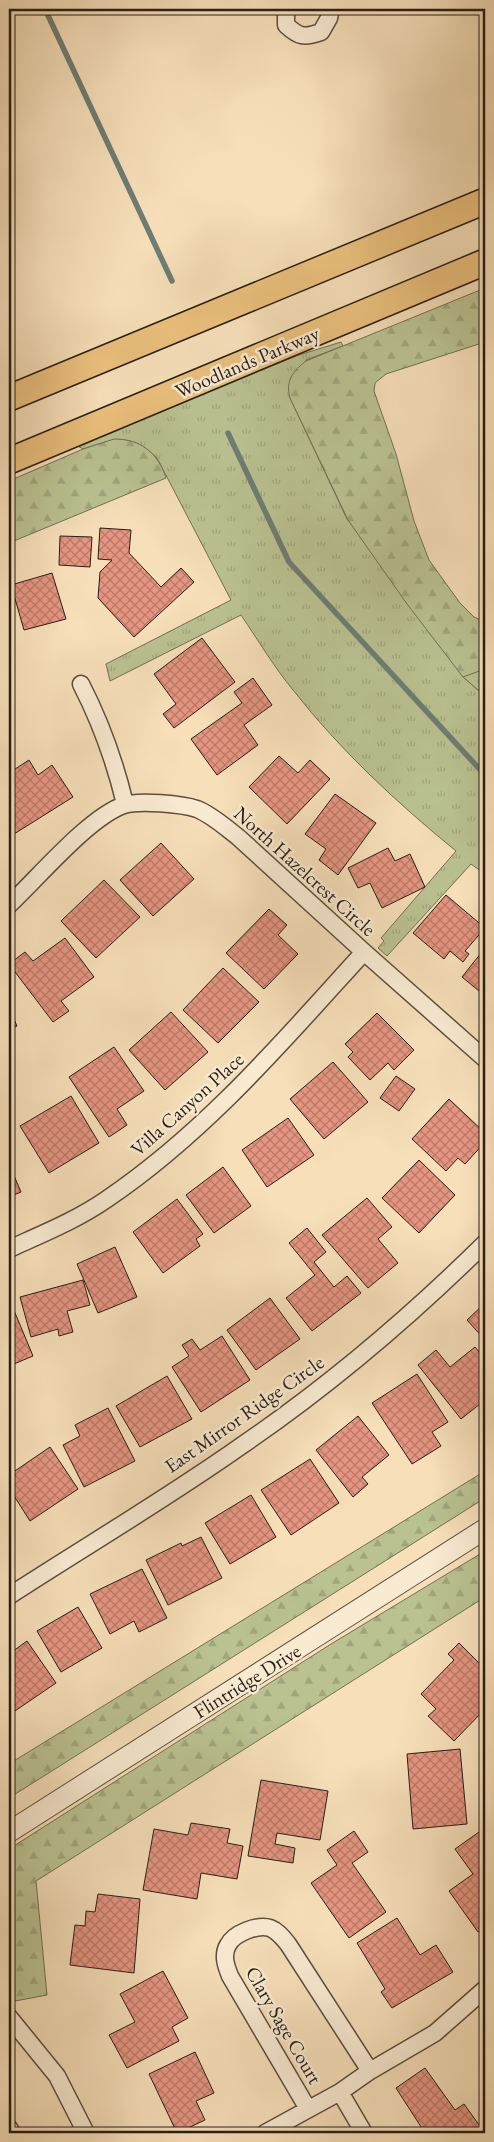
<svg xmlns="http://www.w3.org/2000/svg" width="494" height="2142" viewBox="0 0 494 2142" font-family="'EB Garamond',serif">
<defs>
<pattern id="grass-tufts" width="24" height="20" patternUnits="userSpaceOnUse" patternTransform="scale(1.25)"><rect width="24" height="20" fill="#bac291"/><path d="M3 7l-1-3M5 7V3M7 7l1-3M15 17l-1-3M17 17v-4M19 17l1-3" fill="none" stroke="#a0a67c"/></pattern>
<pattern id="forest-firs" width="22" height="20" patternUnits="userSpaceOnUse" patternTransform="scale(1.25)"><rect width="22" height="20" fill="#bac291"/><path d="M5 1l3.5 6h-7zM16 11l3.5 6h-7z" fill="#a0a67c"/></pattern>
<pattern id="park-crowns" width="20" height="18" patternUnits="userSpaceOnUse" patternTransform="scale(1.25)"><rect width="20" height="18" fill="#bac291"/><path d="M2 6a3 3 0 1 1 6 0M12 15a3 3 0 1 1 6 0" fill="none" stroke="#a0a67c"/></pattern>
<pattern id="building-cross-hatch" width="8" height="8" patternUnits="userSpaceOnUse" patternTransform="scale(1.25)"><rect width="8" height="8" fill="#e59581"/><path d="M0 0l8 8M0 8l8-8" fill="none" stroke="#ba7968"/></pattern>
</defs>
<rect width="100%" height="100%" fill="#f6dfb9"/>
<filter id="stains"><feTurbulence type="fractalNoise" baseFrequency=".004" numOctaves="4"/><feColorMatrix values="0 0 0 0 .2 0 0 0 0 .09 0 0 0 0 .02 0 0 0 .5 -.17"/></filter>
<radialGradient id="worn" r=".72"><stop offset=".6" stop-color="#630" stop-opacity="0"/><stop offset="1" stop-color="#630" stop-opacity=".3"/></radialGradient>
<!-- grass -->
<path fill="url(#grass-tufts)" stroke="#717053" d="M341 342 343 346 306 360 290 398 347 519 485 696V874L471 864 387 956 378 948 384 941 381 938 456 851C397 803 340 750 293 690 274 667 258 640 241 615L110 681 106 664 231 600 157 458C131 432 114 439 83 449L76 445 299 355Z"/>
<!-- forest -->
<path fill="url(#forest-firs)" stroke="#717053" d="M485 288V342L386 374 375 383 374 391 396 454 414 521 429 560 460 603 474 617 485 622V696L463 677 407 604 348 520 290 398C285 381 293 371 306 361Z
M114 439C141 439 158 453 166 478L9 543V481L83 449Z
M485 1471V1498L9 1798V1764Z
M485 1551V1597L36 1881 47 1995 15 2001 9 1993V1849L331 1644Z"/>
<!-- park -->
<path fill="url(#park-crowns)" stroke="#717053" d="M485 669V696L463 677Z"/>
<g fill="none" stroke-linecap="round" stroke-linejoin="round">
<!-- stream -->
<path stroke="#6e7d74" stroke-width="5.5" d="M45 9 172 281
M228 433 289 562 485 775"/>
</g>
<!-- building -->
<path fill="url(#building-cross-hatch)" stroke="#281e15" d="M100 528 131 530 129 553 161 587 181 568 194 582 134 637 98 598 100 572 112 560 98 559Z
M60 536 92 537 90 567 59 565Z
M52 573 66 619 24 630 11 585Z
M202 638 235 682 174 728 163 714 176 704 154 674Z
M253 678 272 705 244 725 258 745 217 775 191 739 242 703 234 692Z
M279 756 298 773 310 760 330 779 287 824 249 787Z
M29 760 38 775 52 765 73 797 14 834 9 826V773Z
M335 794 376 823 338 875 319 860 326 849 305 834Z
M161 843 194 879 153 916 120 880Z
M388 848 395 861 410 854 425 887 382 908 370 883 358 888 348 868Z
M104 880 140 917 96 958 61 921Z
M446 895 485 928 465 951 469 954 463 962 450 951 444 959 413 933Z
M269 909 287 925 278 935 298 954 264 989 226 953Z
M65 938 94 977 61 1001 69 1011 53 1022 9 964 25 952 33 961Z
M485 948V996L462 977Z
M223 968 259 1002 218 1043 183 1010Z
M9 1008 17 1026 9 1030Z
M171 1012 208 1052 165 1090 129 1050Z
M377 1013 414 1050 394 1070 388 1063 370 1080 348 1057 353 1052 345 1044Z
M114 1047 144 1091 117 1109 127 1125 109 1137 69 1077Z
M333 1062 368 1102 324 1139 290 1099Z
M396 1076 415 1089 399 1111 380 1098Z
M71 1096 99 1143 49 1173 20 1126Z
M449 1099 485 1133V1142L465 1164 458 1158 446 1171 412 1139Z
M288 1118 314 1155 267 1187 242 1150Z
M419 1160 455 1195 419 1233 382 1198Z
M9 1164 21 1192 9 1197Z
M223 1167 251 1206 214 1233 186 1195Z
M367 1198 392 1227 378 1239 398 1263 368 1288 322 1235Z
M177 1199 203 1234 196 1239 200 1246 163 1273 133 1232Z
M307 1228 326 1252 314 1262 334 1287 347 1276 361 1293 312 1331 286 1298 315 1275 289 1243Z
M115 1247 137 1297 98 1313 77 1264Z
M83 1280 90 1305 67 1311 73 1332 59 1336 58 1329 31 1337 20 1297Z
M270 1298 300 1339 256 1370 227 1330Z
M485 1303V1340L467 1320Z
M13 1308 33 1356 9 1366V1309Z
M222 1336 250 1380 201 1412 172 1367 189 1356 182 1345 192 1339 200 1350Z
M475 1347 485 1359V1400L461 1419 418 1365 436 1350 450 1367Z
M417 1374 448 1422 432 1432 441 1446 412 1464 372 1403Z
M167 1376 192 1419 140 1447 116 1406Z
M108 1408 135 1461 84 1487 63 1445 80 1436 75 1425Z
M358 1416 389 1455 362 1477 368 1484 353 1497 316 1450Z
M50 1447 78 1489 30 1521 9 1488V1475Z
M310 1459 339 1503 291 1535 261 1490Z
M251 1495 276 1537 230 1564 205 1523Z
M201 1537 222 1578 168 1605 146 1560 181 1543 182 1546Z
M142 1569 167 1618 139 1632 134 1621 110 1634 90 1594Z
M78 1607 102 1648 61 1672 37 1631Z
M27 1641 56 1683 9 1715V1654Z
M459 1643 485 1669V1709L454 1741 428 1716 436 1709 421 1694 454 1660 448 1654Z
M460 1749 467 1824 413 1829 407 1754Z
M261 1780 328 1791 320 1840 277 1833 275 1844 295 1848 293 1863 248 1856Z
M191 1823 230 1829 227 1843 243 1846 237 1879 201 1873 197 1899 143 1890 154 1829 188 1835Z
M354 1831 368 1852 352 1863 386 1912 349 1938 311 1883 337 1865 327 1850Z
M479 1832 485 1840V1926L478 1932 449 1891 473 1874 455 1849Z
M98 1894 140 1899 134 1973 70 1965 75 1925 85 1926 86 1911 95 1912Z
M397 1918 420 1955 436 1945 453 1972 392 2008 381 1992 385 1989 357 1943Z
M163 1971 188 2018 172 2027 179 2041 127 2068 109 2035 135 2022 120 1994Z
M195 2052 214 2093 196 2101 205 2120 177 2133 149 2074Z
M425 2068 455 2110 464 2104 482 2129 476 2133H425L396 2088Z"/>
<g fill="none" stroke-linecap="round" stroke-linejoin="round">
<!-- minor casing -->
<g stroke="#5c4e3e" stroke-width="19">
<path id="minor" d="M286 9V25C299 37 304 38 321 32L329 18 331 9
M81 684C101 723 115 762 125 804
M9 905C38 878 89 817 124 805 139 800 182 804 197 809 212 815 225 827 238 837L364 952 485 1059
M9 1249C42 1234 77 1220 107 1199 206 1132 284 1040 364 952
M9 1596C86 1546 166 1499 241 1446 329 1386 410 1317 485 1243
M9 2017 57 2076 86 2133
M340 2092 364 2133
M308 2109 230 1976C226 1966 222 1955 228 1945 234 1933 258 1924 270 1928 278 1931 283 1938 288 1944L370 2071
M9 2128 12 2133
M265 2133 340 2092 370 2071 435 2033 485 1989"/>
</g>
<!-- tertiary casing -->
<g stroke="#5c4e3e" stroke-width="22">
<path id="tertiary" d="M9 1832 485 1529"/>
</g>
<!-- primary casing -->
<g stroke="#281e15" stroke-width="28">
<path id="primary" d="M9 398 485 201
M9 461 485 262"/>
</g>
<!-- minor -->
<use href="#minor" stroke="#f9ead2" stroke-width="16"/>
<!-- tertiary -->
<use href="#tertiary" stroke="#f9ead2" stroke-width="20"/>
<!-- primary -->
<use href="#primary" stroke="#ebc07c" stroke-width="25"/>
</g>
<g text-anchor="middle" stroke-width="5" stroke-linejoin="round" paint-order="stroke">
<!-- street labels -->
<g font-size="20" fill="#281e15" stroke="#f9ead2">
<text transform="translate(247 362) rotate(-23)" y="7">Woodlands Parkway</text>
<text transform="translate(305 871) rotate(42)" y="7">North Hazelcrest Circle</text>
<text transform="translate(187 1104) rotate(-42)" y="7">Villa Canyon Place</text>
<text transform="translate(244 1414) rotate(-35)" y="7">East Mirror Ridge Circle</text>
<text transform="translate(247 1681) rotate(-32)" y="7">Flintridge Drive</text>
<text transform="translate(284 2025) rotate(60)" y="7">Clary Sage Court</text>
</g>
</g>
<!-- margin -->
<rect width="494" height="2142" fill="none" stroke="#f6dfb9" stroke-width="30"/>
<rect x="10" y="10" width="474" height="2122" fill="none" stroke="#281e15" stroke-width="2.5"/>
<rect x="15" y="15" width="464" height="2112" fill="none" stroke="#281e15"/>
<rect width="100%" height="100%" filter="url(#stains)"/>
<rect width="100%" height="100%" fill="url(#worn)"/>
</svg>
